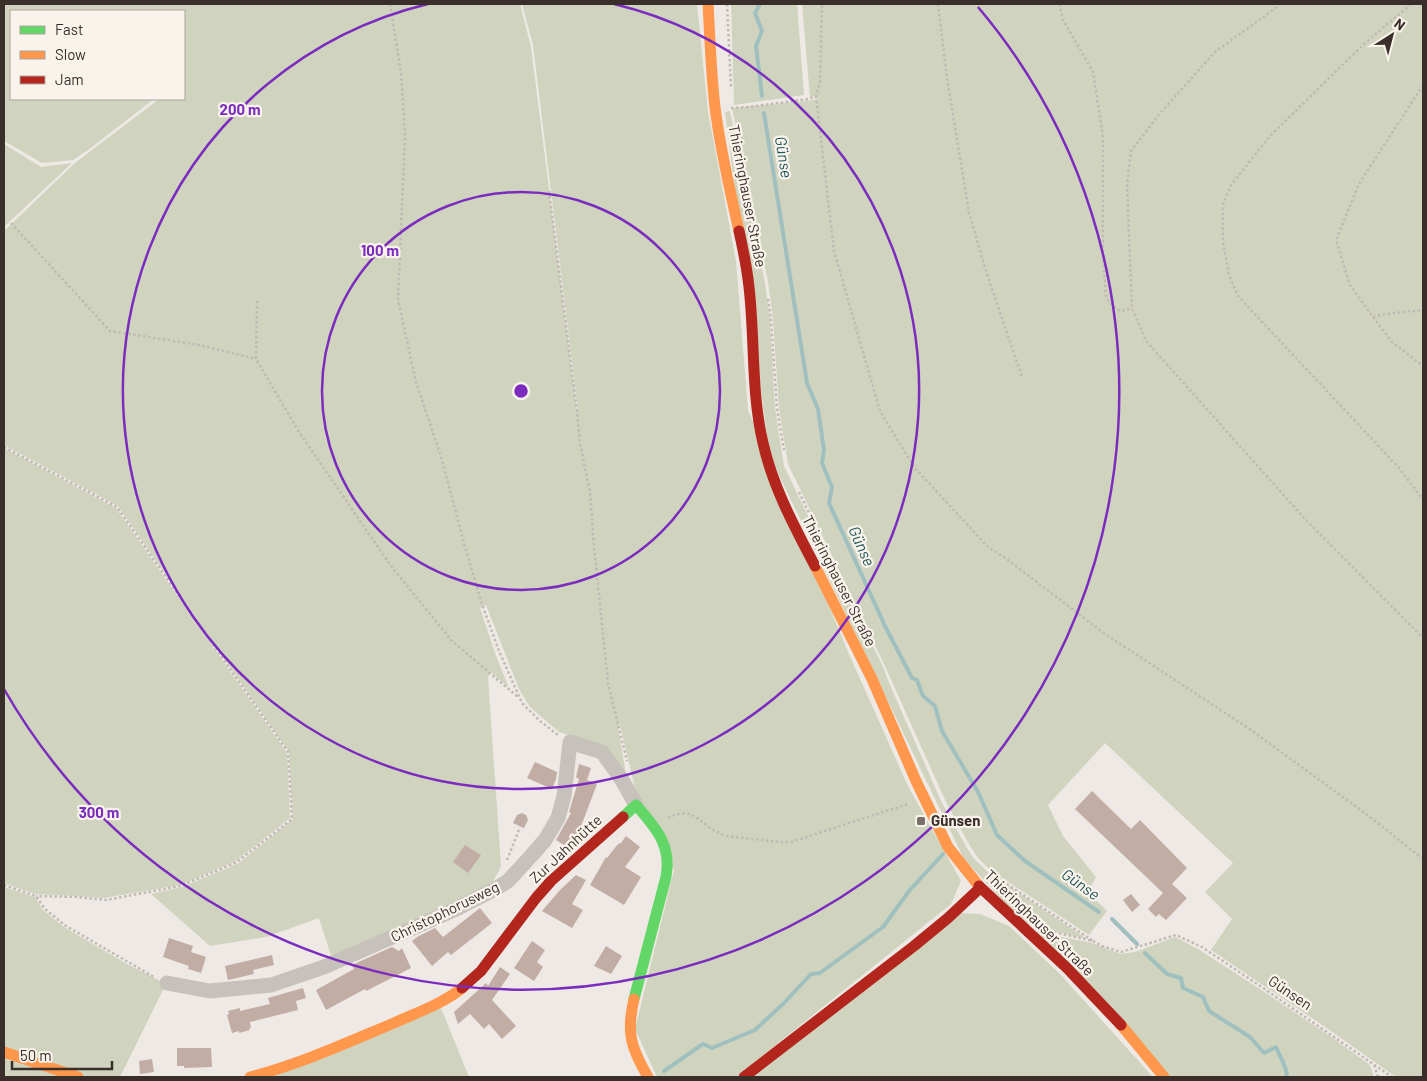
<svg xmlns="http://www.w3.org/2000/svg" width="1427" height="1081" viewBox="0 0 1427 1081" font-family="Barlow,sans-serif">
<rect width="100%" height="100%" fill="#eee9e4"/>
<!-- green -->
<path fill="#d0d4be" d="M4 4H520L531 47 577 411H578L533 45 522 4H697L708 112 736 261 748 410 848 652 908 786 961 881 951 904 736 1077H657L635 1029 674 870 636 792 620 725 618 726 627 782 598 745 559 732 530 707 519 689 486 605 480 608 495 653 509 688 491 672 488 677 501 866 488 892 333 962 319 918 266 937 210 946 151 894 182 887 239 863 293 819 289 752 118 506 4 445V231L75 163 159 99H184V11H11V99H154L88 150 73 160 42 163 4 141Z
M731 4H797L804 95 734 105Z
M802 4H1423V1077H1396L1328 1029 1211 950 1232 919 1205 892 1233 863 1105 743 1048 805 1063 836 1096 877 1088 892 1107 911 1089 935 990 870 978 858 970 846 946 802 884 664 788 464 779 409 773 320 768 281 732 108 807 101 818 99 817 96 810 97Z
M730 111 765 283 770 320 775 408 784 466 840 582 881 662 890 685 942 803 967 848 975 860 988 872 1087 939 1025 924 964 859 777 471 768 444 725 112Z
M4 144 41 167 72 163 4 227Z
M4 448 116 508 287 753 290 818 236 861 180 885 104 898 78 896 35 894 4 883Z
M4 887 35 897 43 910 64 927 127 964 166 984 120 1077H82L4 1050Z
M961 913 980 914 1009 926 1060 974 1153 1077H753Z
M1032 931 1092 943 1121 954 1135 952 1175 937 1198 949 1263 991 1330 1036 1370 1065 1374 1077H1164Z
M441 1008 469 1077H260Z
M4 1054 72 1077H4Z"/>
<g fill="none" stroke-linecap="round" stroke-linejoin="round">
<!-- stream -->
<path stroke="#a0c0c0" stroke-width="4" d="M760 4 755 13 762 31 756 46 762 96
M764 113 807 383 818 409 824 450 822 463 832 487 829 503 885 626 912 678 917 680 923 696 935 706 942 731 978 792 997 835 1025 861 1099 912
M1112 919 1137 944
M1145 953 1167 974 1181 978 1183 988 1203 997 1209 1011 1250 1037 1264 1053 1276 1047C1280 1057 1287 1067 1287 1077
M664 1071 703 1044 712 1048 755 1030 784 1003 811 974 820 973 883 927 909 891 943 854"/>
</g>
<!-- building -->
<path fill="#c2ada5" d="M535 762 557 772 556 779 552 789 527 778Z
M579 764 591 768 587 780 597 784 580 829 570 845 569 844 567 847 556 840 571 813 569 812 579 779 576 777Z
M1092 791 1131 829 1140 820 1187 868 1172 884 1187 898 1166 920 1159 914 1156 917 1148 909 1163 893 1075 809Z
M522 813 526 815 528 820 524 828 513 823 517 815Z
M626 836 640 847 625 867 641 877 624 905 590 885 606 857 607 858 618 844 621 843Z
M465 845 481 855 468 873 453 862Z
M576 875 586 880 572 904 583 910 572 928 542 911 560 890Z
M1131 894 1140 905 1132 912 1123 900Z
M480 908 492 923 451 955 448 952 432 966 412 941 417 937 435 928 443 937Z
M169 938 193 946 191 952 206 957 201 973 188 969 189 966 163 957Z
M532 941 545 950 537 962 543 967 534 981 514 968Z
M606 946 622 956 611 974 594 966Z
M392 947 399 951 402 948 411 968 366 991 365 989 326 1010 316 990 354 969 352 965Z
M272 955 274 965 253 970 254 974 228 980 225 966Z
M500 967 510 974 492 1000 516 1026 502 1039 489 1024 484 1029 470 1014 458 1024 454 1012 486 983 488 986Z
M303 988 306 998 296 1001 298 1010 250 1022 251 1028H249L250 1030 239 1033V1031L232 1033 227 1015 229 1014 228 1011 240 1008V1011L270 1004 268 998Z
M177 1048H211L212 1067 184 1068V1066H177Z
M152 1059 154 1072 140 1074 139 1061Z"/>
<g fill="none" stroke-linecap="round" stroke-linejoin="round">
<!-- path -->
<path stroke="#c0b9b4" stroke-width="2.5" stroke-dasharray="2.5 2.5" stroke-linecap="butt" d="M390 4 401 72 405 135 398 300 416 382 442 460 465 547 482 604 499 651 522 703 540 721 558 735
M727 4 731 87
M938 4 947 78 969 213 987 274 1022 377
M1059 4 1063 20 1093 72 1103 137V256L1106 298 1116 309 1122 311 1132 308
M1281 4 1215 52 1161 112 1131 151 1127 185 1132 308 1146 341 1305 519 1423 638
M1411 4 1365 43 1270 136 1231 185 1223 204V242L1229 275 1238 296 1399 468 1423 500
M1423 85 1359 184 1336 240 1350 285 1373 317 1385 314 1423 310
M816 96 834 251 880 411 914 467 988 547 1004 557 1105 634 1251 730 1366 814 1423 859
M731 108 748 107 809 99 816 96 820 83 822 4
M549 191 577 412 580 443 590 492 594 547 608 683 627 761
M11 223 110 331 199 345 256 359
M768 299 771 320 777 409 784 450
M257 301 256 359 299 432 391 566 452 641 518 697
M1373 317 1392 342 1423 366
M4 447 117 507 288 752 292 819 237 862 180 886 106 900 78 897 36 896
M799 492 819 534
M668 818C696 803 701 829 727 836L780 842H791L908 804
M507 860 520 827
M990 873 1093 941
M4 885 36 896 45 909 66 926 154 977
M1054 932 1093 941 1102 946 1121 952 1176 935 1202 947 1266 990 1392 1077
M1374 1065 1378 1077"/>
<!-- street -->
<path stroke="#c7c1bc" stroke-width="15" d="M167 983 210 991 271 985 324 967 454 910 497 888 508 881 532 855 545 840 558 818 564 796 570 742 602 752 622 780 636 805"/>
<!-- fast -->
<path stroke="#63d668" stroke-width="11" d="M623 817 636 805C656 828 672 845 666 877L634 999"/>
<!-- slow -->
<path stroke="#ff974d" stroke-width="11" d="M708 4C710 38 711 73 715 107 720 149 730 190 739 231
M815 566 872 679 916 781 948 847 979 886
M634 999C626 1033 631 1048 648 1077
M1121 1025 1164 1077
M4 1052 78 1077
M250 1077C300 1064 346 1043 394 1023 414 1014 446 1002 462 988"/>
<!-- jam -->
<path stroke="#b3261e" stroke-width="11" d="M739 231C743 249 747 268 749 287 755 339 751 392 763 443 773 487 794 526 815 566
M979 886 1067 968 1121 1025
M462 988 481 971 536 898 551 881 623 817
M744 1077 914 946 948 918 980 888"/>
</g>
<!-- distance rings -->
<g fill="none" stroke="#7b2cbf" stroke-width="2.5">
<circle cx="521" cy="391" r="199"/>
<path d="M614 4A398 398 0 1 1 428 4"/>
<path d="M978 7A597 597 0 1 1 4 689"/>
</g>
<!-- markers -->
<rect fill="#786f6b" stroke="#faf3ec" stroke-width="2" x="916" y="816" width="10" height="10" rx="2.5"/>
<g text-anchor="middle" stroke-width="4.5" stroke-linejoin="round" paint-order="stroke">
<!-- street labels -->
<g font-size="15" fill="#392e2a" stroke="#faf3ec">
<text transform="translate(747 196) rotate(79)" y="5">Thieringhauser Straße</text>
<text transform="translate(839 581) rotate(63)" y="5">Thieringhauser Straße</text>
<text transform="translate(566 849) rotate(-43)" y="5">Zur Jahnhütte</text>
<text transform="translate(445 912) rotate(-26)" y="5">Christophorusweg</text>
<text transform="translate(1039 923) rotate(44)" y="5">Thieringhauser Straße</text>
<text transform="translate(1290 993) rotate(34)" y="5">Günsen</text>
</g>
<!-- poi labels -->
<g font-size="15" font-weight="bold" fill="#392e2a" stroke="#faf3ec" text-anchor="start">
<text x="931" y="826">Günsen</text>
</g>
<!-- water labels -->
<g font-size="16" font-style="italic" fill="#1f585b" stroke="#faf3ec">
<text transform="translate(784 157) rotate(81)" y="6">Günse</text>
<text transform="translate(862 546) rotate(66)" y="6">Günse</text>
<text transform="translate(1081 884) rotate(35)" y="6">Günse</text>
</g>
</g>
<circle cx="521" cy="391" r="8" fill="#7b2cbf" stroke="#faf3ec" stroke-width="2.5"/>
<g font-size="15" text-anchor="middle" font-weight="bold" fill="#7b2cbf" stroke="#faf3ec" stroke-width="4.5" stroke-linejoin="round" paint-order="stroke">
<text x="240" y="115">200 m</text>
<text x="380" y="256">100 m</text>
<text x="99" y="818">300 m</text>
</g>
<!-- border -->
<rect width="1427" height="1081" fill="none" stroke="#392e2a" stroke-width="10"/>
<!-- legend -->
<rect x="10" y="10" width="175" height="90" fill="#faf3ec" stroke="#ada49e"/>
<rect x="20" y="26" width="25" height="8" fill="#63d668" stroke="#ada49e"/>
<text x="55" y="35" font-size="15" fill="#392e2a">Fast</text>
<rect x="20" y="51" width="25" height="8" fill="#ff974d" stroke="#ada49e"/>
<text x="55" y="60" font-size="15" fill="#392e2a">Slow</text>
<rect x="20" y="76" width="25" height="8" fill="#b3261e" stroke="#ada49e"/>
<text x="55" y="85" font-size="15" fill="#392e2a">Jam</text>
<!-- north arrow -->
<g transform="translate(1392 35) rotate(36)" stroke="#faf3ec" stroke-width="4" paint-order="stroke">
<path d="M0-4L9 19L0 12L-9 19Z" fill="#392e2a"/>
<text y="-8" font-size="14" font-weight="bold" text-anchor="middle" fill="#392e2a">N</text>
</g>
<!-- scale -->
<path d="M12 1061v8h100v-8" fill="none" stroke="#392e2a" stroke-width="2.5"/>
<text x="20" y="1061" font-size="15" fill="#392e2a" stroke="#faf3ec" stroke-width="4" paint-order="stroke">50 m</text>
</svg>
